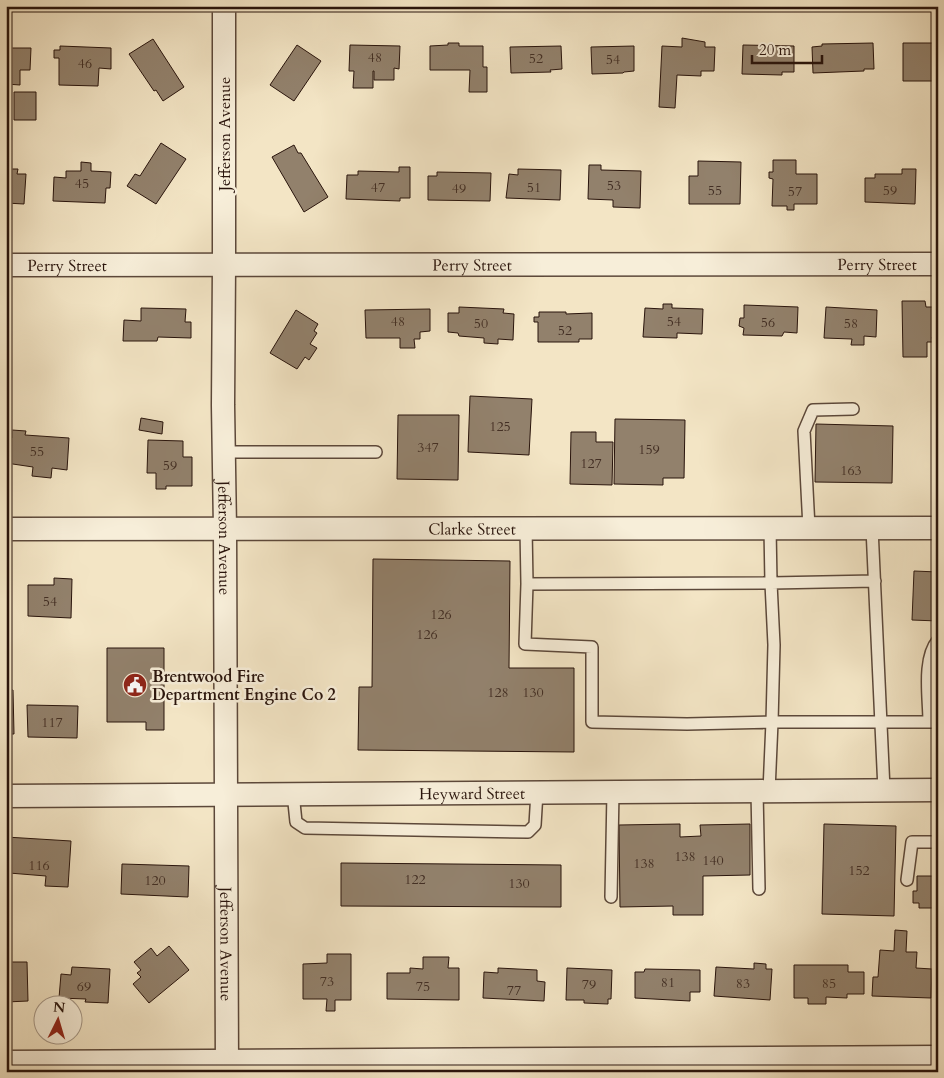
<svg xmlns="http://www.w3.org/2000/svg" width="944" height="1078" viewBox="0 0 944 1078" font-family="Cardo,serif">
<rect width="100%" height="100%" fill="#f3e5c5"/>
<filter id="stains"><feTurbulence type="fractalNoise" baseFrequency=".004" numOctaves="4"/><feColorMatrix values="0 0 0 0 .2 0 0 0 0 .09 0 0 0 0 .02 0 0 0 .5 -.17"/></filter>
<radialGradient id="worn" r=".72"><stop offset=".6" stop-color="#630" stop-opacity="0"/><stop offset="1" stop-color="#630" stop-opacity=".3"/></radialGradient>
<!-- building -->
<path fill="#92816c" stroke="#29140c" d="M682 38 705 42V47H715L714 71H701V76L677 75 675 108 659 107 662 46 682 47Z
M153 39 184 87 163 101 156 90 154 91 129 54Z
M448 43H459V46H483V67H487V92H469L470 70H430V46L448 45Z
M873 43 874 69H864V71L813 73 812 47 822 46V44Z
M903 43H938V81H903Z
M297 45 321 61 294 101 270 85Z
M350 45 400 46 399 69 394 68V80H374V71H373V88H353L354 71H349Z
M743 45 794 46V72H782V75L742 74Z
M60 46 111 48V69L99 68 98 86 59 85V58H54V50H60Z
M561 46 562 69 550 70 551 72 511 73 510 47Z
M634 46V71L624 72 623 73 592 74 591 47Z
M6 48H31L30 70H20V85L6 84Z
M14 92H36V120H14Z
M161 143 186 159 156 204 127 186 135 174 140 176Z
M294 145 298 153H301L328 197 304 212 272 157Z
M773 160H796V174H817V204H794V210H787V206H772L773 179 769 178V172H773Z
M698 161 741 162 740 204H689V176H698Z
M81 162 91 163V171L111 172 110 188H106L105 203 53 201 54 177 66 178V171H81Z
M589 165H601V170L641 171 640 208 613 207V200L588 199Z
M399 167H410V198H400V201L346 199 347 175H358V171L399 172Z
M6 169H18L17 174H26L24 204 6 203Z
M518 169 561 170 560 200 506 198 509 174 518 175Z
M902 169H916L915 204 865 202V178H875V174H902Z
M437 172 491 173 490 201 428 200V176H437Z
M902 301H925L926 307H938V336L932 337 933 342H927V357H903Z
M663 304H672V308L703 309 702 334 677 333V338L643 337 645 308 663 309Z
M744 305 798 307 797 333 784 332 782 336 743 335 744 328 739 326 740 318H744Z
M459 307 504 309 503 313 514 314 513 340 498 339V344L484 343V338L459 336 458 333 448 332V313H459Z
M826 307 877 310 876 337 864 336V345H851L852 339 824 338Z
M141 308 186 309 185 322H191V338L158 337 157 341H123L124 320 141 321Z
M430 309V331L420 332V339H414L415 348H400V338H366L365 310Z
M296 310 318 324 314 331 317 333 310 344 317 348 309 360 305 357 297 369 270 353Z
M539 312H566V314L592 313V339H579V342H538V322H534V317H539Z
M6 346H9L7 373 6 372Z
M470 396 532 399 529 455 468 452Z
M398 415H459L458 480 397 479Z
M141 418 163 422 162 434 139 430Z
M615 419 685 420 684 478H663V485L614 484Z
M816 424 893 426 892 483 815 482Z
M12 430 26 431 25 435 69 438 67 470 52 468 51 478 32 476 33 467 6 463V437L12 438Z
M571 432H596V442H613L612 485 570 484Z
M148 440 183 441V457H192V486H166V489H156V473H147Z
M373 559 510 561 509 668H574V752L358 750 359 687H372Z
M914 571 938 572V621L912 620Z
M54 578 72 579 71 618 28 616V585H54Z
M107 648H164V730H146V722H107Z
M6 690H13L14 734H6Z
M27 705 78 706 77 738 28 737Z
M680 824V837L701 836 700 825 750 824V875L703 876V915H673V906L620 907 619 825Z
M824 824 896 826 894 916 822 914Z
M6 837 71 841 68 887 45 886 46 876 9 873 10 856H6Z
M341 863 561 865V907L341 906Z
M122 864 189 866 188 897 121 894Z
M917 876H938V908H919V903H913V891H917Z
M895 930 907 931 906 952H917L916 968 932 969 931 998 872 996 873 977H878L880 950 894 951Z
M169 946 189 970 149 1003 133 984 141 977 137 973 141 970 134 962 151 948 157 956Z
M327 954H351V1000H335V1011H326L327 999H303V964L327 963Z
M423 957H449L448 968H459V1000L387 999V973H410V968L423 969Z
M9 962H27L28 1001 6 1002V970H10Z
M754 963 766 964V969H772L770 1000 714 996 716 967 754 969Z
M794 965H848V972H864V994H847V998L826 997V1004H808V998H794Z
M72 967 110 969 108 1003 85 1002 86 999 59 998 61 974 71 975Z
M498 968 537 970V981L545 982 544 1001 483 998 484 972 498 973Z
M567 968 612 970 611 999H608V1004L584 1003V1000H566Z
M645 969 700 970V992H690V1001L635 998V972H644Z"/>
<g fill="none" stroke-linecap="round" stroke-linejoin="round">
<!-- service casing -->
<g stroke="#5c483a" stroke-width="14">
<path id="service" d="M223 452H376
M526 528 527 584 771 583 770 528
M809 528 804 431 813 410 853 409
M872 528 884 790
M875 581 771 583 774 645 772 722H938
M527 584 525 644 592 647V722L687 724 772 722 769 791
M929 722C929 698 922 659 938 640
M757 791 759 889
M293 793 296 822 305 828 528 832 535 825 537 792
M907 880 912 842H938
M611 897 613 792"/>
</g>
<!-- minor casing -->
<g stroke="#5c483a" stroke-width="25">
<g id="minor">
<path id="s1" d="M224 6V266L223 405 225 529 227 1072"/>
<path id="s2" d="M6 265 938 264"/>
<path id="s3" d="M6 529 938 528"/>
<path id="s4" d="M6 796 938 790"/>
<path d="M6 1062 938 1057"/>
</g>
</g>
<!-- service -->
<use href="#service" stroke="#f7eed9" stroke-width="11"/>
<!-- minor -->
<use href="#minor" stroke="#f7eed9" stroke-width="22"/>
</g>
<!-- icons -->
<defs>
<g id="civic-disc" transform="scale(1.25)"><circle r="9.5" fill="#8f2418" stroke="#f7eed9"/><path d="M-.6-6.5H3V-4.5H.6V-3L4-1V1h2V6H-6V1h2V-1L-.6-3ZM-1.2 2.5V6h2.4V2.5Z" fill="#fff"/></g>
</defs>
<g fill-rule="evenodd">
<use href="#civic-disc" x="135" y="685"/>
</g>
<g text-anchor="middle" stroke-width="5" stroke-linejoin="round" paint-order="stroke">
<!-- number labels -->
<g font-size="14" fill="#432f24">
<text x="375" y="62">48</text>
<text x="536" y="63">52</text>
<text x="613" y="64">54</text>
<text x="85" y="68">46</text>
<text x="82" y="188">45</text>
<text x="614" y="190">53</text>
<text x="378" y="192">47</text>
<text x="534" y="192">51</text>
<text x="459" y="193">49</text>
<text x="715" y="195">55</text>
<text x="890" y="195">59</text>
<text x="795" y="196">57</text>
<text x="398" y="326">48</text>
<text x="674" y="326">54</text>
<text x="768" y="327">56</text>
<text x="481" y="328">50</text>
<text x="851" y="328">58</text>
<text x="565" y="335">52</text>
<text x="500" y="431">125</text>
<text x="428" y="452">347</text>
<text x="649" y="454">159</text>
<text x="37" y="456">55</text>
<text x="591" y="468">127</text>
<text x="170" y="470">59</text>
<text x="851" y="475">163</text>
<text x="50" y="606">54</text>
<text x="441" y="619">126</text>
<text x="427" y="639">126</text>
<text x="498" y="697">128</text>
<text x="533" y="697">130</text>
<text x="52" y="727">117</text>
<text x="685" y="861">138</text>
<text x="713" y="865">140</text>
<text x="644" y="868">138</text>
<text x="39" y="870">116</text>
<text x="859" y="875">152</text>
<text x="415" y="884">122</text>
<text x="155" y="885">120</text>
<text x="519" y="888">130</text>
<text x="327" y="986">73</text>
<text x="668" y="987">81</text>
<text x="743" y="988">83</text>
<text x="829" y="988">85</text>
<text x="589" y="989">79</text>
<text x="84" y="991">69</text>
<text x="423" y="991">75</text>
<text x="514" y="995">77</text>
</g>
<!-- street labels -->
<g font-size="16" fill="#29140c" stroke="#f7eed9">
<text transform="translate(224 134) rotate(-90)" y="6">Jefferson Avenue</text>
<text dy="6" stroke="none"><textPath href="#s2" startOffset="871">Perry Street</textPath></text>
<text dy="6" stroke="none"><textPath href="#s2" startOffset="61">Perry Street</textPath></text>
<text dy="6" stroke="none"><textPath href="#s2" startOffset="466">Perry Street</textPath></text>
<text dy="6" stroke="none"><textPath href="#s3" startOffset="466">Clarke Street</textPath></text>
<text dy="6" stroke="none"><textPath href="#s1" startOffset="532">Jefferson Avenue</textPath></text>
<text dy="6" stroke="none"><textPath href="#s4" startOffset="466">Heyward Street</textPath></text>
<text dy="6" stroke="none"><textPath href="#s1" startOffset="938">Jefferson Avenue</textPath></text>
</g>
<!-- poi labels -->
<g font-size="16" font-weight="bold" fill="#29140c" stroke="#f7eed9" text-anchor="start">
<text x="152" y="682">Brentwood Fire<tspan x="152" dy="18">Department Engine Co 2</tspan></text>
</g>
</g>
<!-- margin -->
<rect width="944" height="1078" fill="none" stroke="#f3e5c5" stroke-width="25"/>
<rect x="8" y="8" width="929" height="1063" fill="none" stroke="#29140c" stroke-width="2.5"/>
<rect x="12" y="12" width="919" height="1053" fill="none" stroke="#29140c"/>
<!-- north arrow -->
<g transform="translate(58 1020) rotate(5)"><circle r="24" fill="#f7eed9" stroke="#a59787"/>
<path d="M0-4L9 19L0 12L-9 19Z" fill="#8f2418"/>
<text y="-8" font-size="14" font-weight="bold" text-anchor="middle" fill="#29140c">N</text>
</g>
<!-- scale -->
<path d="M752 55v8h70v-8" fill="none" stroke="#29140c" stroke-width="2.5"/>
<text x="759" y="55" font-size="15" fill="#29140c" stroke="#f7eed9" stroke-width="4" paint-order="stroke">20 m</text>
<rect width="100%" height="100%" filter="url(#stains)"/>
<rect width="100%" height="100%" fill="url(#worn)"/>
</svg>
